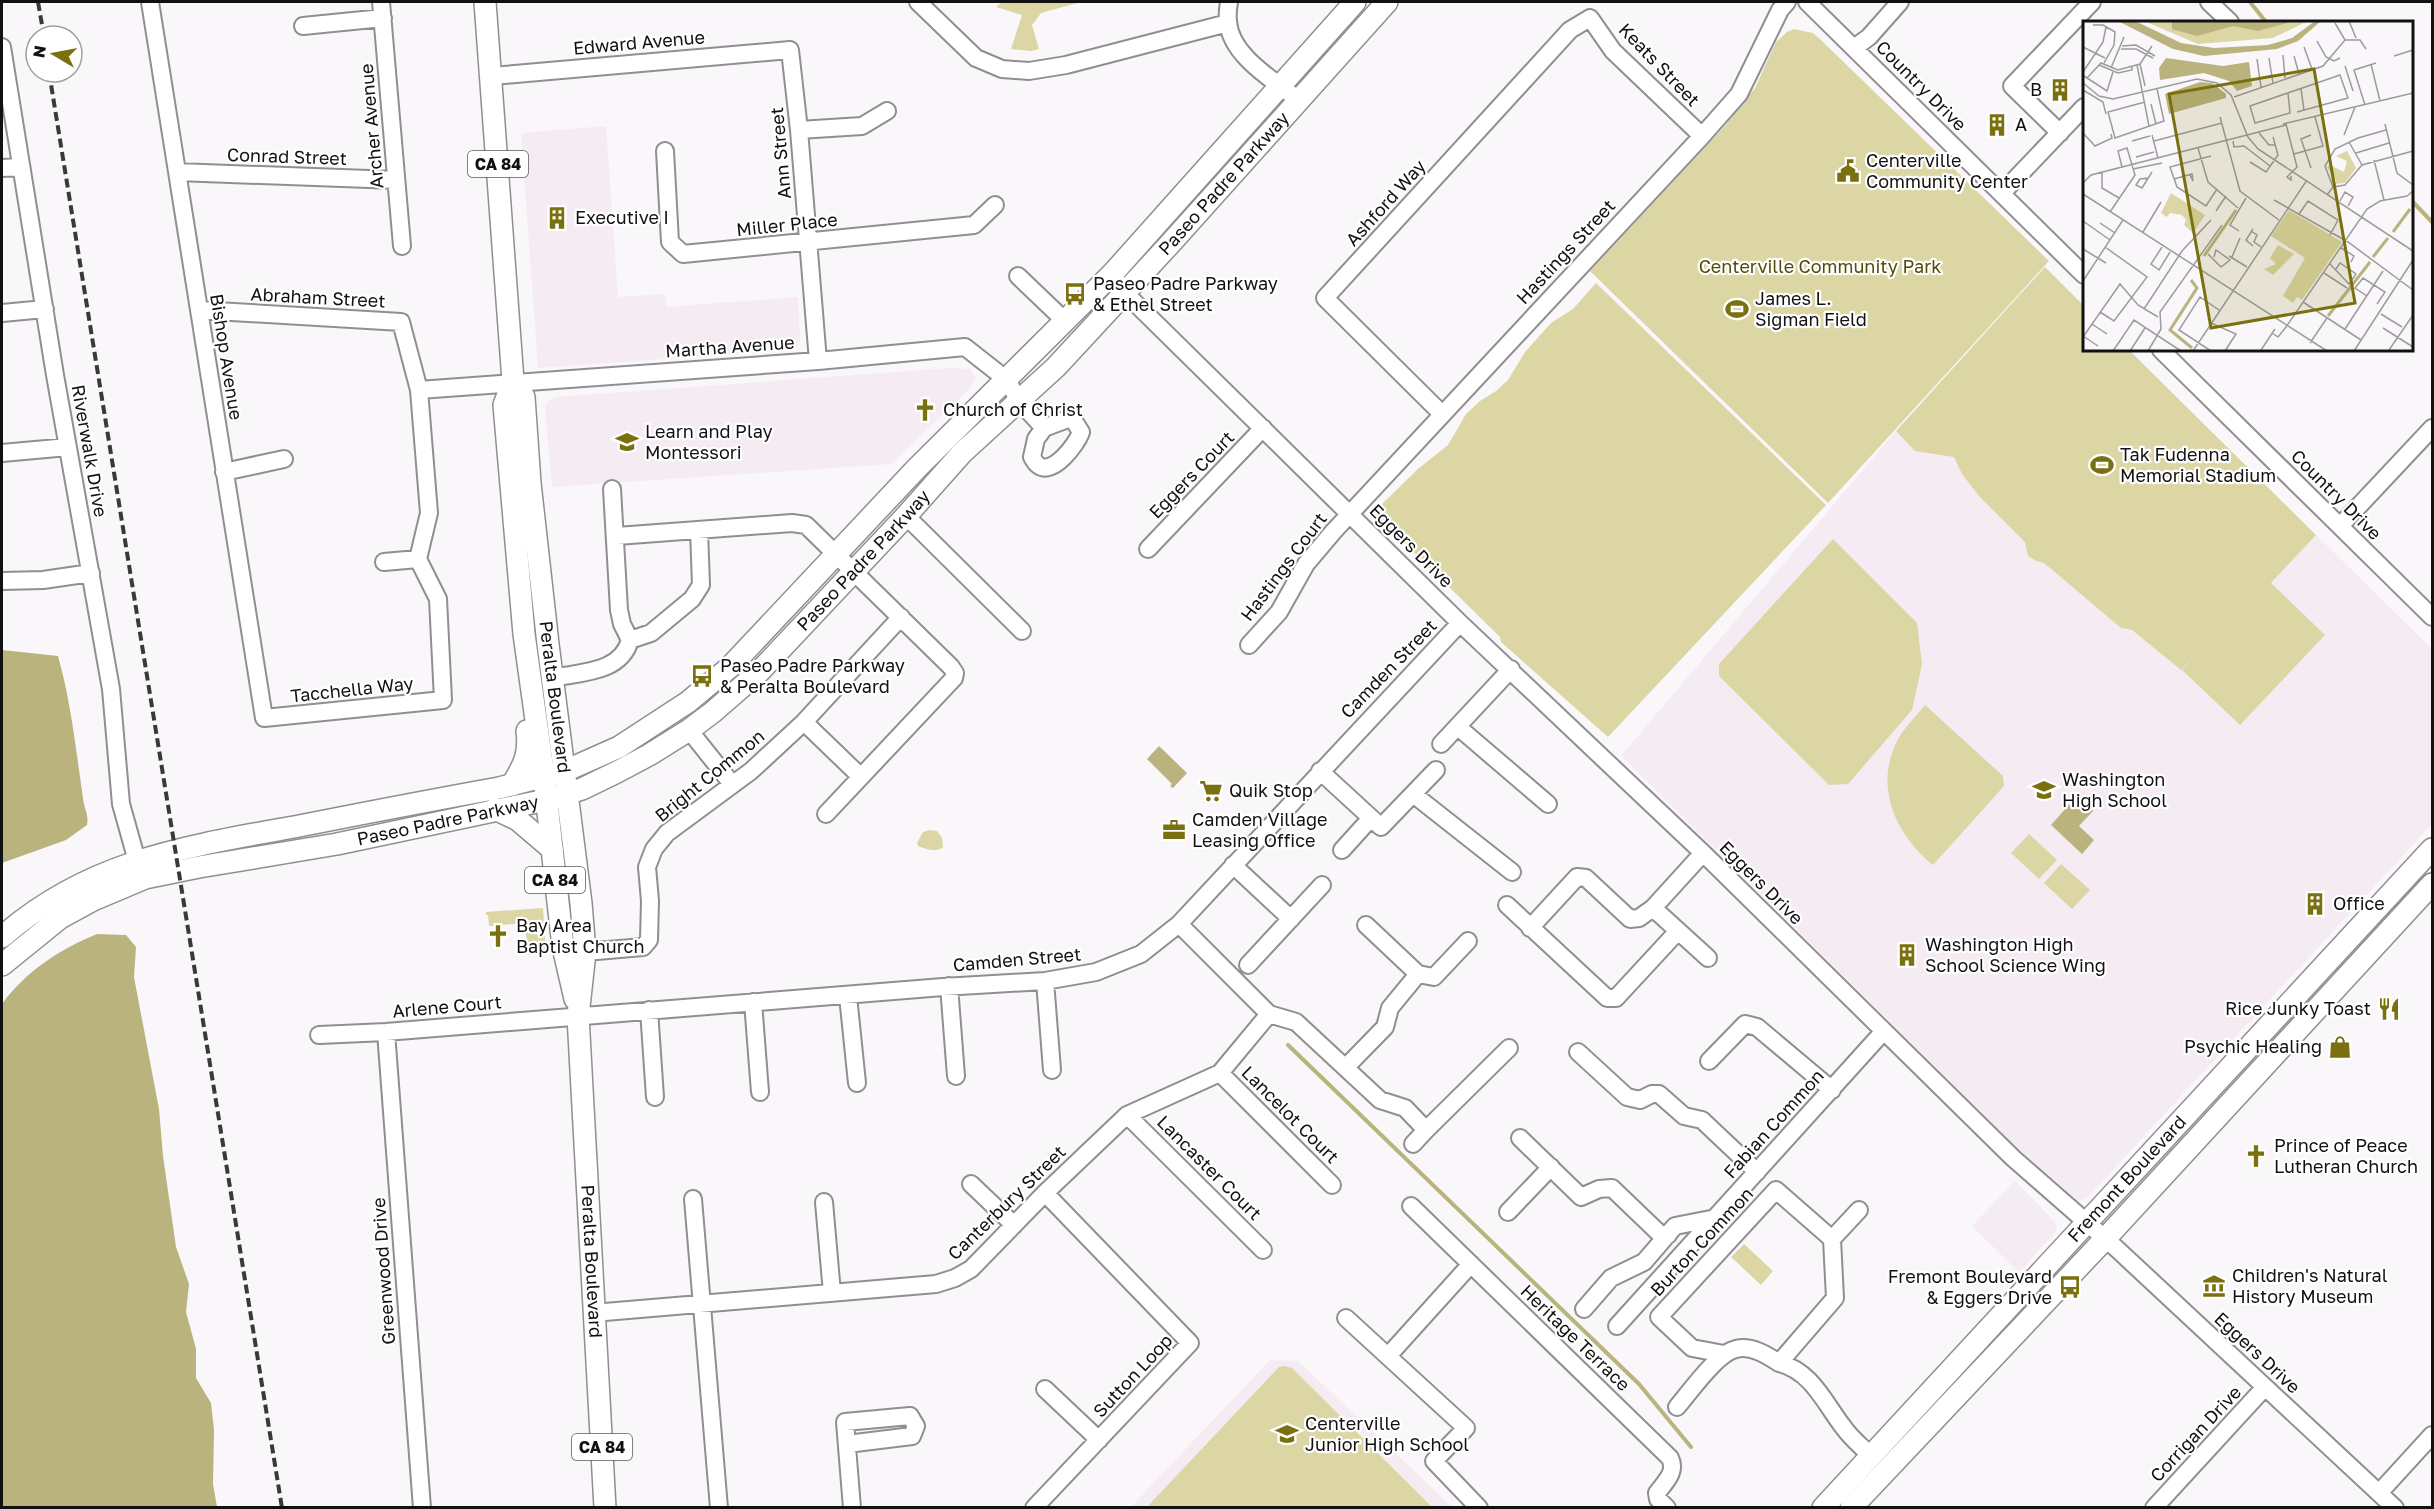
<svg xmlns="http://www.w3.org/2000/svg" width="2434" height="1509" viewBox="0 0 2434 1509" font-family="'Golos Text',sans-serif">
<rect width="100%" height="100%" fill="#f9f7f9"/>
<!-- built -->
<path fill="#f4ebf3" d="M606 126 618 297 665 294 667 307 798 297 800 341 797 346 793 350 538 368 521 133Z
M950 368 971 369 975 378 970 388 891 464 552 487 545 407 549 401 556 397Z
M1896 431 1916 451 1954 456 1962 474 1979 496 2025 542 2036 561 2044 563 2121 628 2132 630 2180 669 2267 578 2272 582 2316 535 2432 649V824L2087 1198 2078 1201 2017 1147 1621 756Z
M2015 1181 2054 1221 2057 1227 2054 1234 2019 1272 1972 1226Z
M1270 1360 1298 1361 1452 1507 1130 1508Z"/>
<!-- green -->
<path fill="#dcd6a5" d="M1002 2H1081L1041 13 1032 25 1039 49 1031 51 1011 49 1022 15 996 7Z
M1794 29 1813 33 1822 41 2049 261 1828 503 1590 271 1724 127 1755 88 1776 42 1787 32Z
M2045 267 2084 306V350H2129L2316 535 2271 583 2325 635 2240 725 2182 670 2194 656 2181 670 2132 630 2121 628 2044 563 2036 561 2028 556 2025 542 1979 496 1962 474 1954 457 1915 451 1896 431Z
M1596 283 1826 505 1608 737 1501 642 1500 637 1381 520V505L1418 469 1448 445 1466 414 1480 401 1496 391 1508 380 1525 352 1551 323 1573 309Z
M1833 539 1917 623 1922 664 1912 710 1848 784 1829 785 1719 676V664Z
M1925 705 2003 776 2004 786 1933 865C1893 832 1872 782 1901 734 1908 724 1917 715 1925 705Z
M930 830 937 831 942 838 943 847C936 853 926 849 918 846L917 843 923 832Z
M2029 834 2057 860 2039 879 2011 853Z
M2061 864 2090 890 2072 909 2044 883Z
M543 908 546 954 528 955 525 923 489 926 488 915H486V912Z
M1744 1244 1773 1271 1761 1285 1731 1257Z
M1284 1366 1292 1368 1432 1507H1147L1279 1367Z"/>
<!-- water -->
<path fill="#bab37e" d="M2 650 58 656C71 702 76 750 83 798 84 808 89 815 87 825L66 840 2 863Z
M1159 746 1187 773 1173 788 1170 786 1172 784 1147 759Z
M2077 796 2093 811 2079 826 2094 840 2082 854 2051 825Z
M97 934 126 935 136 947 134 977 159 1109 163 1156 176 1247 189 1284 186 1312 196 1349V1378L211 1403 214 1430 213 1484 217 1507H2V1004C25 972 60 949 97 934Z"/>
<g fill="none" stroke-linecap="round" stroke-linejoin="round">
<!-- stream -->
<path stroke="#bab37e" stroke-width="4" d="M2250 2 2266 22
M2412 201 2432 222
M1288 1045 1639 1384 1691 1447"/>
<!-- minor casing -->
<g stroke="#918e91" stroke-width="20">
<path id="minor" d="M150 2 264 718 443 700 438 599 418 559 429 513 419 390 401 322 199 310
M381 2 402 246
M918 2 976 58 1002 69 1029 71 1066 65 1228 23
M1229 2C1228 8 1227 14 1228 21 1230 56 1275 81 1300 101
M1807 2 2084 275
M2209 2 2230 22
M303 26 383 18
M2 47 55 375 111 689 121 804 137 861
M1854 48 1869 37 1900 2
M492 76 790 50 799 130 818 361
M799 130 862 126 887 111
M2060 133 2012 86 2092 2
M665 151 670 242 683 254 974 225 995 205
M2 168 20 167
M177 172 396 180
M2002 193 2084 107
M1018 276 1065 321
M1120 284 1124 292 1460 623 1703 853 2013 1158 2117 1249 2395 1508
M2 313 45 309
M2161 350 2432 617
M419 390 818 361 965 347 1007 380 1019 401 1044 428 1036 439 1032 457C1034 460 1035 463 1038 465 1052 477 1077 444 1081 432L1074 421 1068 419 1044 428
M1442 414 1325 298 1570 30 1590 18 1613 51 1702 136
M2 453 68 447
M224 472 284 459
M612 489 619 610 622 624 630 640
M906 516 1022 631
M2340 526 2432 428
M617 536 792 523 806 525 951 667 955 673 954 678 826 814
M1148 549 1263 428
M384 562 418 559
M2 581 43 580 91 573
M630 640 651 633 692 599 701 585 699 530
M1249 645 1279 612 1306 564 1333 532 1702 136 1739 94 1780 10 1787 2
M553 678C581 672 621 673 630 640
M804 722 860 776
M1458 727 1548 804
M689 730 732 784
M1441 744 1511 669
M1320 771 1381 827 1436 770
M1413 794 1512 872
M1342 850 1371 818
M1233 865 1291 919
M1507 905 1607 998H1616L1678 931
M1653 908 1708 958
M1179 924 1269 1014 1296 1022 1380 1100 1405 1108 1426 1130 1509 1048
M1366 925 1418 974
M1530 928 1577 877 1586 878 1630 919 1639 918 1653 908 1703 853
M585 952 643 947 649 940 650 901 647 867 654 849 667 833 751 771 804 722 901 617
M1248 965 1322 885
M1045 981 1052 1070
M949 986 956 1076
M848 996 857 1083
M753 1002 760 1092
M649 1010 655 1097
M386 1032 422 1508
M319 1035 386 1032 943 987 1045 981 1096 972 1141 954 1179 924 1460 623
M1578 1052 1627 1097 1640 1100 1652 1094H1659L1684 1116 1702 1120 1757 1172
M1709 1061 1745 1024 1757 1027 1832 1090
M1346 1067 1385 1027 1390 1008 1418 974 1434 977 1468 941
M1220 1073 1332 1185
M1127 1115 1263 1250
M1520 1138 1581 1197 1599 1189 1612 1188 1661 1235H1668
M1413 1144 1426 1130
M971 1184 1014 1225
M693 1199 719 1508
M824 1202 832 1293
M1411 1206 1670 1458C1677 1472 1665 1482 1657 1493L1658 1499 1667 1508
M1508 1212 1551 1167
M1832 1239 1859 1210
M1584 1309 1611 1278 1644 1262 1675 1226 1716 1218
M593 1313 936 1284 955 1278 971 1269 1045 1193 1127 1115 1220 1073 1269 1014
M1346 1318 1466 1428 1434 1461 1479 1508
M1617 1326 1883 1032
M1388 1356 1471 1264
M1779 1363C1812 1371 1825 1404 1844 1428 1851 1438 1861 1446 1870 1455
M1045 1389 1099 1440
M1677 1407C1690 1392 1717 1353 1736 1349 1751 1345 1767 1355 1779 1363L1835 1298 1832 1239 1776 1190 1659 1317 1692 1348 1724 1354
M847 1444 912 1436 916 1426 910 1416 845 1422 852 1508
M2379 1493 2432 1435
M1034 1508 1190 1343 1045 1193
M2154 1508 2265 1387"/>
</g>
<!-- major casing -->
<g stroke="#918e91" stroke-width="24">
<g id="major">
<path d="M485 2 513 381 504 405 524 634 544 777 563 947 575 999"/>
<path id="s1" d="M513 381 524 397 530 483 548 644 581 903 585 952 578 1016 605 1508"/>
<path d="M512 785C524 765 530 754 527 731"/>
<path d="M495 809 518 820 552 849"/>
<path d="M2 937C89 860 189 846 299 826 365 813 432 800 499 788L565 771 619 747 688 702 730 667 916 469 1113 273 1355 2"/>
<path id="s2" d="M2 965 60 918 93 900 145 878 199 867 337 844 546 800 582 789 617 772 649 755 689 730 713 712 760 671 906 516 962 453 1056 367 1169 245 1387 2"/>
<path id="s3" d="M1823 1508 2432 849"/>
<path d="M1851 1508 2105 1239 2432 884"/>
</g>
</g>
<!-- minor -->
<use href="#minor" stroke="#fff" stroke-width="16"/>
<!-- major -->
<use href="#major" stroke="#fff" stroke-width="21"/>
<!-- rail -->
<path stroke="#3a393a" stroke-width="4" stroke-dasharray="9 4.5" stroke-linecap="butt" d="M38 2 44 36
M49 72 282 1508"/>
</g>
<!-- icons -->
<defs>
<g id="building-bare" transform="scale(1.8)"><path d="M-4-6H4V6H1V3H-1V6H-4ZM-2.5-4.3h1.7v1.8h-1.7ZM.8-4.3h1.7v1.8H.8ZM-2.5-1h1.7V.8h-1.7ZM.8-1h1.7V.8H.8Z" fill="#7b700f" stroke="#fff" stroke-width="2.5" paint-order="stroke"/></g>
<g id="civic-bare" transform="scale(1.8)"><path d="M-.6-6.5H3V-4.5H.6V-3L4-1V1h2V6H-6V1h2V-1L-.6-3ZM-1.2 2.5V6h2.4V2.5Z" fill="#7b700f" stroke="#fff" stroke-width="2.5" paint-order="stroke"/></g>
<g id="bus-bare" transform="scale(1.8)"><path d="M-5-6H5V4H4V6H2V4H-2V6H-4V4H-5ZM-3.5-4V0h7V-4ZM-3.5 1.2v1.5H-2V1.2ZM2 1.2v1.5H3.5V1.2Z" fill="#7b700f" stroke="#fff" stroke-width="2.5" paint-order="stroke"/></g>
<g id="stadium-bare" transform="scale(1.8)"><path d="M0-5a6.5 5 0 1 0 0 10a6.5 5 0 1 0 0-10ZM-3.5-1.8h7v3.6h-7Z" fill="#7b700f" stroke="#fff" stroke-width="2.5" paint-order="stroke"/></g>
<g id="church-bare" transform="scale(1.8)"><path d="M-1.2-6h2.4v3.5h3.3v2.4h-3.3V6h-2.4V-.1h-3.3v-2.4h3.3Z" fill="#7b700f" stroke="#fff" stroke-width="2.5" paint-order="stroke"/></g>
<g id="school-bare" transform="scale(1.8)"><path d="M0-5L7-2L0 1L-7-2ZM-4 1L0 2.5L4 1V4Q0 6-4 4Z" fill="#7b700f" stroke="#fff" stroke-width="2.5" paint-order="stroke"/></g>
<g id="supermarket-bare" transform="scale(1.8)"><path d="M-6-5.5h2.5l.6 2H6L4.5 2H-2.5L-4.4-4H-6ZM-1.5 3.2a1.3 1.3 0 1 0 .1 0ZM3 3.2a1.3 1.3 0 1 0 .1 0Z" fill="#7b700f" stroke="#fff" stroke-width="2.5" paint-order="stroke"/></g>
<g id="office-bare" transform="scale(1.8)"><path d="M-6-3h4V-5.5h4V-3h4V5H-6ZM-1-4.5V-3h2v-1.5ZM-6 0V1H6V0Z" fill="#7b700f" stroke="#fff" stroke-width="2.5" paint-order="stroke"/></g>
<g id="restaurant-bare" transform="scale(1.8)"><path d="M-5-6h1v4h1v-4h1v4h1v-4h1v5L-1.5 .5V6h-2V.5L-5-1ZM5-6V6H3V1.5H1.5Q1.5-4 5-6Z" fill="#7b700f" stroke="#fff" stroke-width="2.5" paint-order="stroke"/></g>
<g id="shop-bare" transform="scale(1.8)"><path d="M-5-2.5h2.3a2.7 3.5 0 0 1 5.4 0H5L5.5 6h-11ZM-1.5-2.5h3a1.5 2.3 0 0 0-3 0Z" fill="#7b700f" stroke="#fff" stroke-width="2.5" paint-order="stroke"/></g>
<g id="museum-bare" transform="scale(1.8)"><path d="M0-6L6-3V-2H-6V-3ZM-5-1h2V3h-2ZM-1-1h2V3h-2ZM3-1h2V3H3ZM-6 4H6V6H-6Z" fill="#7b700f" stroke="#fff" stroke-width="2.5" paint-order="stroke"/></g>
</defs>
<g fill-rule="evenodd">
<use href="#building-bare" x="2060" y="90"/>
<use href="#building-bare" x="1997" y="125"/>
<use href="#civic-bare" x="1848" y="171"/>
<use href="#building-bare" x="557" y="218"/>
<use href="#bus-bare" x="1075" y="294"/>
<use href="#stadium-bare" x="1737" y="309"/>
<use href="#church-bare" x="925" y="410"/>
<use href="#school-bare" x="627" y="442"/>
<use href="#stadium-bare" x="2102" y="465"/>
<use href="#bus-bare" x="702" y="676"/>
<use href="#school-bare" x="2044" y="790"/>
<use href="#supermarket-bare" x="1211" y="791"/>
<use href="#office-bare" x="1174" y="830"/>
<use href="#building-bare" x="2315" y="904"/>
<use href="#church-bare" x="498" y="936"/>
<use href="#building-bare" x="1907" y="955"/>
<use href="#restaurant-bare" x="2389" y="1009"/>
<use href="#shop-bare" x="2340" y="1047"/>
<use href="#church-bare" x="2256" y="1156"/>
<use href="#museum-bare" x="2214" y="1286"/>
<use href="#bus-bare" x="2070" y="1287"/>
<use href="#school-bare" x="1287" y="1434"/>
</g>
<g text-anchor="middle" stroke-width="4.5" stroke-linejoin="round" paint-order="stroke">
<!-- shield labels -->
<g fill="#fff" stroke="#595859" stroke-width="1.5">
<rect x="468" y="151" width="60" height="26" rx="4.5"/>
<rect x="525" y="867" width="60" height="26" rx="4.5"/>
<rect x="572" y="1434" width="60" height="26" rx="4.5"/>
</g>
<g font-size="16" font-weight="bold" fill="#121112">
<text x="498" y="170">CA 84</text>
<text x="555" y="886">CA 84</text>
<text x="602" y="1453">CA 84</text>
</g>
<!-- street labels -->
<g font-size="18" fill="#121112" stroke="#fff">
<text transform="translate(639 43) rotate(-5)" y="6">Edward Avenue</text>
<text transform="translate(1659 65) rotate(46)" y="6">Keats Street</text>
<text transform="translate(1921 86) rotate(45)" y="6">Country Drive</text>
<text transform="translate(372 126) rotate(-95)" y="6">Archer Avenue</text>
<text transform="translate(781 153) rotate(-95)" y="6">Ann Street</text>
<text transform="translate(287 157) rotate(2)" y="6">Conrad Street</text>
<text dy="6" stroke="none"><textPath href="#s2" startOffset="1503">Paseo Padre Parkway</textPath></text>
<text transform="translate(1386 203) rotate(-48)" y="6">Ashford Way</text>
<text transform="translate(787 225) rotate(-6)" y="6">Miller Place</text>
<text transform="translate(1566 252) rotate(-47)" y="6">Hastings Street</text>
<text transform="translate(318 298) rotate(3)" y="6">Abraham Street</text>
<text transform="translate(730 347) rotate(-4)" y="6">Martha Avenue</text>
<text transform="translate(226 357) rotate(81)" y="6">Bishop Avenue</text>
<text transform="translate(89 451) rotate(80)" y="6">Riverwalk Drive</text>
<text transform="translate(1192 475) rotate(-46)" y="6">Eggers Court</text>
<text transform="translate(2336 495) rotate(45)" y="6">Country Drive</text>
<text transform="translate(1411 546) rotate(45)" y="6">Eggers Drive</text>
<text dy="6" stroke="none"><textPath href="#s2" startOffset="981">Paseo Padre Parkway</textPath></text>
<text transform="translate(1284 567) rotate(-53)" y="6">Hastings Court</text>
<text transform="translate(1389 669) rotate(-46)" y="6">Camden Street</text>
<text transform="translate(352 690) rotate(-6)" y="6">Tacchella Way</text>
<text dy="6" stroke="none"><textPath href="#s1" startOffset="321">Peralta Boulevard</textPath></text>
<text transform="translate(710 776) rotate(-39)" y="6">Bright Common</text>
<text dy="6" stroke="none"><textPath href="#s2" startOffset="477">Paseo Padre Parkway</textPath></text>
<text transform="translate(1761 883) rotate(45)" y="6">Eggers Drive</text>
<text transform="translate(1017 960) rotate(-5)" y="6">Camden Street</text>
<text transform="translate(447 1007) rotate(-5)" y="6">Arlene Court</text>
<text transform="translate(1290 1115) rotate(45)" y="6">Lancelot Court</text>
<text transform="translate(1774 1124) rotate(-48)" y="6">Fabian Common</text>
<text transform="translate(1209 1168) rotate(45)" y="6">Lancaster Court</text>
<text dy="6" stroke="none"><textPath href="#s3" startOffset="448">Fremont Boulevard</textPath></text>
<text transform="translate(1007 1203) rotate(-44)" y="6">Canterbury Street</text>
<text transform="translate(1702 1242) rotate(-47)" y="6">Burton Common</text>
<text dy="6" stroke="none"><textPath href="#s1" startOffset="888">Peralta Boulevard</textPath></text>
<text transform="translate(384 1271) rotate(-94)" y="6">Greenwood Drive</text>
<text transform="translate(1575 1338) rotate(44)" y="6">Heritage Terrace</text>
<text transform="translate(2257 1353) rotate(43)" y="6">Eggers Drive</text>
<text transform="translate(1133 1376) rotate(-47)" y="6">Sutton Loop</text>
<text transform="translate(2196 1434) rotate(-47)" y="6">Corrigan Drive</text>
</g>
<!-- poi labels -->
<g font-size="18" fill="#121112" stroke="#fff" text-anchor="start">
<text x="2042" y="96" text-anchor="end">B</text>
<text x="2015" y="131">A</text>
<text x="1866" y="167">Centerville<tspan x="1866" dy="21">Community Center</tspan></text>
<text x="575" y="224">Executive I</text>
<text x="1093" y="290">Paseo Padre Parkway<tspan x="1093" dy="21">&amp; Ethel Street</tspan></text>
<text x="1755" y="305">James L.<tspan x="1755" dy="21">Sigman Field</tspan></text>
<text x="943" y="416">Church of Christ</text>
<text x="645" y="438">Learn and Play<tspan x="645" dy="21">Montessori</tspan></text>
<text x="2120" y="461">Tak Fudenna<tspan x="2120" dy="21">Memorial Stadium</tspan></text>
<text x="720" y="672">Paseo Padre Parkway<tspan x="720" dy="21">&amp; Peralta Boulevard</tspan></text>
<text x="2062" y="786">Washington<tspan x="2062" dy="21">High School</tspan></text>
<text x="1229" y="797">Quik Stop</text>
<text x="1192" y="826">Camden Village<tspan x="1192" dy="21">Leasing Office</tspan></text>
<text x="2333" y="910">Office</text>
<text x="516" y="932">Bay Area<tspan x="516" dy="21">Baptist Church</tspan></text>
<text x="1925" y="951">Washington High<tspan x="1925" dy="21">School Science Wing</tspan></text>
<text x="2371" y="1015" text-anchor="end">Rice Junky Toast</text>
<text x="2322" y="1053" text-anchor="end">Psychic Healing</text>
<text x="2274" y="1152">Prince of Peace<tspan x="2274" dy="21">Lutheran Church</tspan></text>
<text x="2232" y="1282">Children's Natural<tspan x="2232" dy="21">History Museum</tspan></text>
<text x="2052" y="1283" text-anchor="end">Fremont Boulevard<tspan x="2052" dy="21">&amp; Eggers Drive</tspan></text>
<text x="1305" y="1430">Centerville<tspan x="1305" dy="21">Junior High School</tspan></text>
</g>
<!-- park labels -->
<g font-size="18" fill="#534b07" stroke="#fff">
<text x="1820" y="273">Centerville Community Park</text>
</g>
</g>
<!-- overview -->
<g transform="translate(2083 21)">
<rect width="330" height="330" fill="#f9f7f9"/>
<path d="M61 0H225L190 17 115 23ZM264 130 273 147 262 162 250 163 253 160 244 146 247 144 261 151 264 140 253 135ZM88 172 122 194 110 212 101 204 103 199 99 194 87 192 84 196 78 192ZM206 189 259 221 219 279 214 276 210 282 200 275 222 237 188 215ZM195 224 211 233 190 254 181 248 193 243 187 237Z" fill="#dcd6a5"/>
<path d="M35 0H52L98 22 131 27 185 24 209 17 232 0H238L215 20 194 28 121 35 90 28ZM89 0H207L208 1 175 10 150 5 114 15 89 8ZM83 37 140 45 166 41 169 65 154 70 146 60 121 52 77 59 76 47ZM117 61 129 62 143 73V77L86 93 82 73Z" fill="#bab37e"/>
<path fill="none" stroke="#bab37e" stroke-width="3" d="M310 211 327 188M121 235 153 189M290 236 305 217M108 259 114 267 87 309 109 327M245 295 287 241"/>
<path fill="none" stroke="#9d9b9d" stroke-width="1.5" d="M266 0 273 17M252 2 262 19M10 4H20L32 11 31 24 21 42M234 20 243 36 251 40 257 37M39 25 53 24 72 35M0 26 22 37M221 26 229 48M38 28H53L70 37M200 34 202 57M211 35 216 53M311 35 330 29M186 37 190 62M174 38 178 66M57 43 62 65M57 43 69 25M288 43 297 80M16 44 35 52 49 49V46M54 44 66 105M262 45 270 70M28 47 41 16M0 51 20 21 23 6M1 55 24 70 30 51M4 57 18 42 35 49 57 43M0 62 16 75 30 78 114 58 134 62 148 74 165 116 175 128 330 230M218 68 221 89M0 69 20 81 23 93M205 72 207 92 172 102 167 85 257 54 265 77 214 91M151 76 240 45 262 19H277L283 28M62 81 25 91 32 117 81 100 74 68M68 83 73 103M282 84 271 49 293 42M137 96 157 170 196 199M200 103 330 72M203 103 214 146 204 156 208 159V155M302 103 314 152 330 164M0 112 12 125 29 117 28 113M176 112 186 124H192M69 114 75 137M228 114 218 118 228 147M261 114 272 86M49 120 67 115M71 120 139 102M150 120 151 126 161 125 187 145M266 121 279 144M115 127 125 161 155 187M273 132 306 122M211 133 240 125 232 96M128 135 87 146 94 166 123 185 134 168M53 136 71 131M291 139 301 179M167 141 183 151 195 134 190 116M50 148 79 142M19 151V167L36 177M66 157 57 158 53 164 59 167 69 151M91 158 109 153 110 160 107 154M0 162 8 154 203 104M250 166 242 145 252 128 275 117 303 109M0 173 244 330M244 174 250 166 262 164 279 144 330 130M191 179 265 221 330 269M257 180 262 171 270 176 265 185M133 190 143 175M27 191 52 154 44 127 35 130 39 146M216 193 225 180 255 199 247 214M0 200 27 219M17 202 32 212M170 208 163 219 170 225M156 210 147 204 163 177M168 210 174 214 171 221 178 226M60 211 78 181M79 226 68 243 76 249 87 231M258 227 271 235 268 241M0 228 23 242M125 233 138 246 147 239 133 229 131 236M146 235 164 246M149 236 157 217M247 243 266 263 273 253 257 242 253 248M241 252 264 267M0 260 40 199M284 275 272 267 280 257 302 271 294 283M220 281 278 319M61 288 99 230 128 199M17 291 31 300 64 256 22 226M298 293 319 306M128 302 153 313 142 330M9 303 24 313M300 307 330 326M262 308 300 250M189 312 195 316 203 306 284 188 297 180 324 175 330 170M0 315 15 325M0 316 37 263 55 284 75 296M227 322 244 297M178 329 192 308M306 329 330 294M30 330 51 299 98 330M47 330 62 307M65 330 78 308 77 291 139 204M110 330 224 159M128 330 96 309 117 276 136 289M271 330 330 239"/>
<path fill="#7b700f" fill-opacity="0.15" stroke="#7b700f" stroke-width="3" d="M231 48 272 282 128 307 86 73Z"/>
<rect width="330" height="330" fill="none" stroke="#121112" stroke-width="3"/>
</g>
<!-- border -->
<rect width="2434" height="1509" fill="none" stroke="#121112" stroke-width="6"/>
<!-- north arrow -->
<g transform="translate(54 54) rotate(280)"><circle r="28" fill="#ffffff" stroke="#a0a0a0" stroke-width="1.5"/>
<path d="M0-4.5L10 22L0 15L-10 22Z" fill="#7b700f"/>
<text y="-9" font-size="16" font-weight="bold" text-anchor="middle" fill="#121112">N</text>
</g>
</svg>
